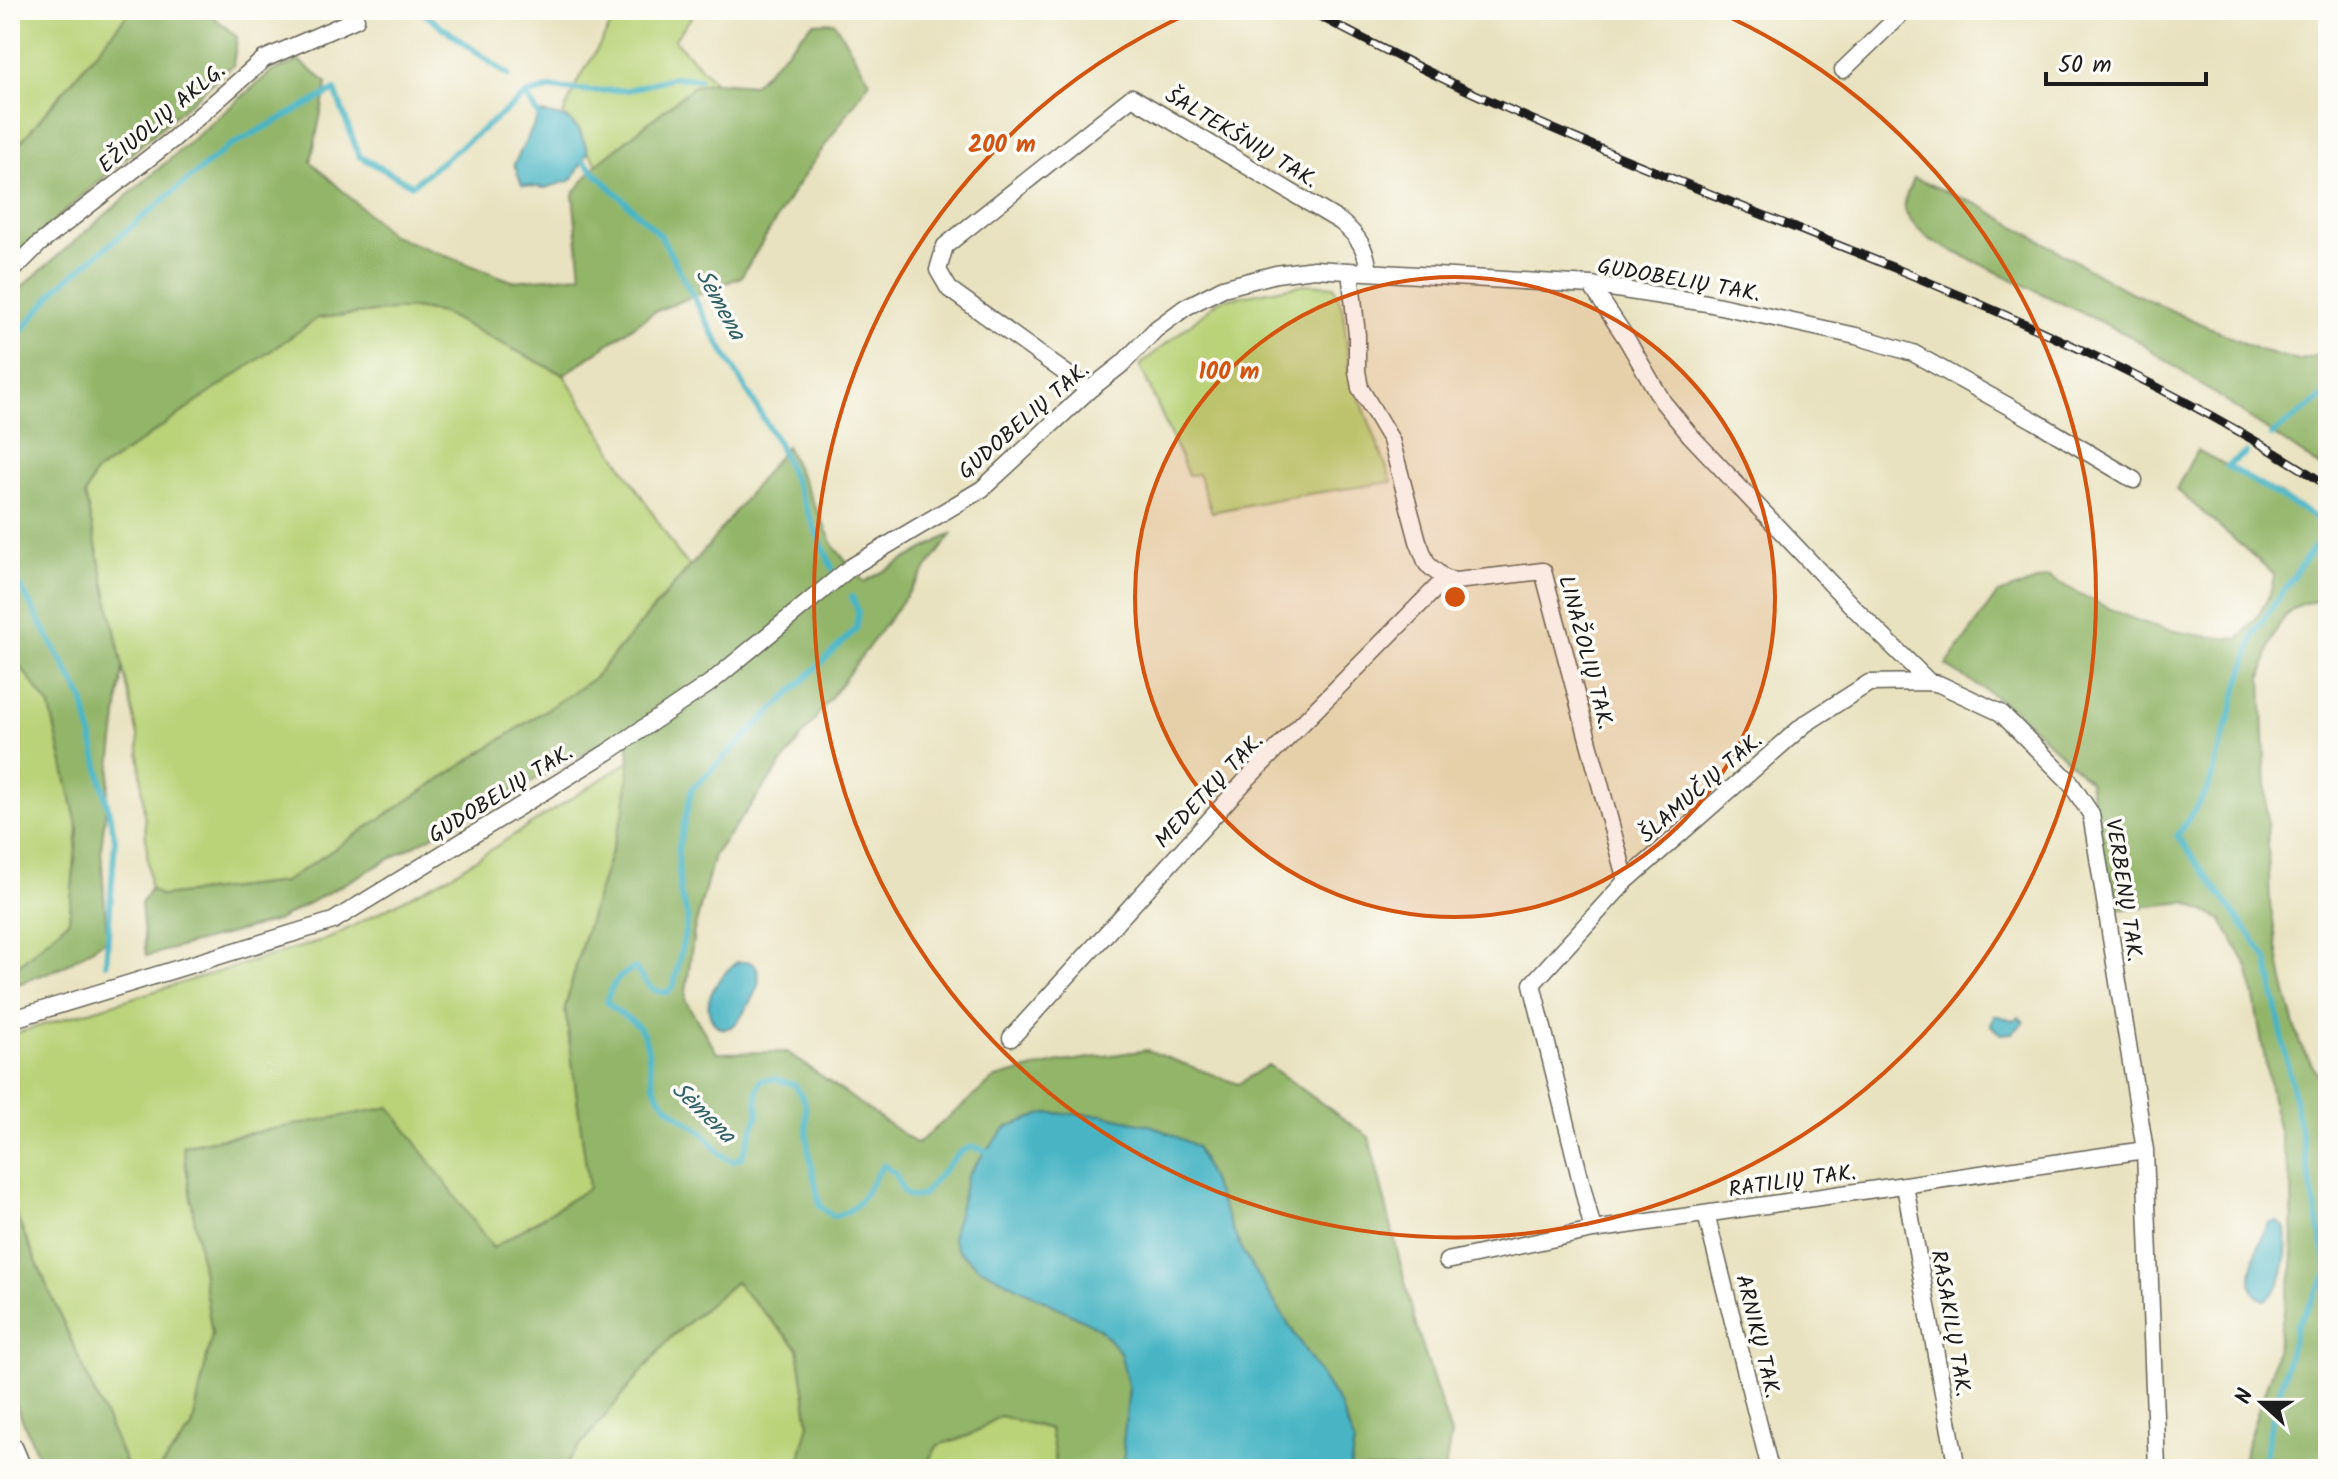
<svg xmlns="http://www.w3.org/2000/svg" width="2338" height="1479" viewBox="0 0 2338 1479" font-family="Kalam,sans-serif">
<rect width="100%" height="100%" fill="#fdfcf7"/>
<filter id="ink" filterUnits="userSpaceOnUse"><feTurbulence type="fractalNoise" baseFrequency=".0125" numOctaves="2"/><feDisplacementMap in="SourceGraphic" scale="16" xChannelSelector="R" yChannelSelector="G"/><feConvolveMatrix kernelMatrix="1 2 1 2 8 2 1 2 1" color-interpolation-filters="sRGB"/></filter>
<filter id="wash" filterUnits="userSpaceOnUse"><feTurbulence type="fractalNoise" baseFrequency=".006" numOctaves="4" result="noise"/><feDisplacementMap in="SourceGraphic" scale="32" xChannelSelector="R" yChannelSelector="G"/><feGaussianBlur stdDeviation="1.8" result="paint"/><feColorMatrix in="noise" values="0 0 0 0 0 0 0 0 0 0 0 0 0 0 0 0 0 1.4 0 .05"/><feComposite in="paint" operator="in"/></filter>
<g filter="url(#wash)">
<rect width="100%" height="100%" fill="#e9e2c0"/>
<!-- green -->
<path fill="#bad379" stroke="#6b784a" stroke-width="2" d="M10 10H125L127 15 10 155Z
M620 10H697L674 40 715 82 694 86 597 164 588 152 580 130 563 115 576 85Z
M1306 284 1334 286 1343 310 1349 369 1392 482 1288 497 1212 512 1198 474 1188 475 1140 365 1220 300Z
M413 308 442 313 564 375 680 556 690 566 593 679 284 882 161 896 150 889 138 736 85 495 94 474 317 318Z
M10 652 50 707 78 829 69 920 10 973Z
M630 761 625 808 583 940 565 1008 589 1188 493 1248 390 1108 183 1145 212 1334 192 1428 159 1469H128L10 1202V1035L330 938 451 875Z
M735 1282 798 1348 809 1424 797 1469H561L669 1339Z
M999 1416 1050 1429 1057 1469H923L938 1445 968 1436Z"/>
<!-- forest -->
<path fill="#93b569" stroke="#586842" stroke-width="2" d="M125 10H206L237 37 233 65 10 259V155L127 15Z
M834 22 870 81 796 187 741 277 654 312 564 375 442 313 413 308 318 318 94 474 85 495 123 667 101 849 107 939 63 967 10 987V973L69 920 78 829 50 707 10 652V297L272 71 299 61 327 83 311 162 391 235 512 281 581 275 573 194 597 164 694 86 715 82 753 85 813 23Z
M1914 178 1979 205 2124 289 2257 349 2298 361 2328 352V472L2132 337 1930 240C1905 216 1896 211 1914 178Z
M786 446 835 548 864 582 953 533 714 855 694 931 685 1000 717 1053 787 1052 917 1144 995 1078 1055 1063 1147 1050 1238 1084 1268 1065 1369 1137 1416 1326 1451 1435 1445 1469H1350L1354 1441 1340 1406 1241 1249 1196 1146 1103 1115 1046 1113 1007 1127 987 1149 967 1177 1057 1306 1099 1328 1120 1352 1129 1389 1123 1443 1126 1469H1057L1050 1429 1000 1416 968 1436 938 1445 923 1469H797L809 1424 798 1348 735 1282 669 1339 561 1469H159L192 1428 212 1334 183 1146 390 1107 493 1248 589 1188 565 1008 583 940 625 808 630 761 626 730 276 921 146 956 141 904 150 889 161 896 284 882 593 679 708 546Z
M2197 450 2280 494 2328 525V600C2320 602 2309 601 2302 604 2275 615 2267 653 2262 678L2270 903 2283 982 2300 1044 2328 1092V1272L2323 1304 2328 1308V1449L2317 1469H2242L2246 1446 2272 1370 2293 1267 2292 1187 2274 1110 2249 970 2222 920 2186 902 2114 910 2089 781 2020 715 1987 691 1946 666 1997 594 2049 577C2118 616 2158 635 2239 639 2256 619 2272 600 2274 574L2176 489Z
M10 1202 128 1469H44L10 1392Z"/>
<!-- water -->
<path fill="#48b5c4" stroke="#326870" stroke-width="2" d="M540 113C571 116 578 123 588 152L572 180 545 188 522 185 514 164Z
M737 962H749L756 966C762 980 757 990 750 1002 745 1009 742 1018 735 1024 717 1039 704 1013 710 997 714 985 727 969 737 962Z
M1994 1015 2014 1020 2019 1017 2024 1022 2013 1033 2001 1034 1991 1025Z
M1046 1113 1103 1115 1153 1126 1196 1146 1241 1249 1340 1406 1354 1442 1350 1469H1126L1123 1443 1129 1389 1120 1352 1099 1328 978 1267 958 1250 952 1238 967 1177 987 1149 1007 1127Z
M2278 1222 2286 1228C2288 1251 2286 1288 2265 1300 2236 1292 2260 1241 2269 1223Z"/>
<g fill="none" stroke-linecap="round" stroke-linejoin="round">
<!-- stream -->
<path stroke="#48b5c4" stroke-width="6" d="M419 10 508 75
M526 95 542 121
M579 157 661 236 711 330 778 443 832 568
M10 345 58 287 228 147 335 90 359 156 412 185 526 95 552 88 593 91 628 90 674 77 699 79
M2271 435 2328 393
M2246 453 2227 466 2328 525
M10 576 19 584 83 699 115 839 106 964
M852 597 858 611 856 629 692 789 678 850 680 893 688 917 674 985 668 992C651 994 644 980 635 968 618 976 611 984 607 1002 616 1014 633 1018 641 1030 652 1048 647 1071 656 1090 665 1110 686 1119 702 1132 714 1142 717 1156 733 1161L742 1157 758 1115 757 1090 761 1080 776 1079 795 1085 805 1102 808 1148 820 1206 832 1216C862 1214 867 1184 884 1165L895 1173 903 1192 910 1197 921 1196 960 1152 972 1147 994 1153
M2263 1469 2270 1429 2297 1325 2328 1273 2267 958 2177 836 2208 789 2255 632 2328 527"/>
</g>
</g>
<g filter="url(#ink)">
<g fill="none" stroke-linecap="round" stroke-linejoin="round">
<!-- street casing -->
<g stroke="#646155" stroke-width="19">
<path id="street" d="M1843 70 1905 10
M1350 271 1357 335V371L1360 388 1391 440 1418 541 1427 564 1445 579 1456 581 1543 571 1626 881
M10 273 39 244 172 140 264 59 356 19
M1591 285 1626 338 1663 402 1690 435 1854 608 1929 682 1939 684 2001 713 2069 781 2091 814 2145 1150 2157 1469
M1089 390 949 289 938 270 945 246 1132 97 1341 222C1359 237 1366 248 1369 272
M10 1020 333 921 608 752 710 683 851 567 982 489 1089 390 1122 364 1156 329 1186 307 1223 288 1276 274 1314 269 1591 285 1707 303 1856 336 1913 353 2035 421 2134 480
M1011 1038 1248 778 1445 579
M1905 1186 1957 1469
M1706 1214 1770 1469
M1593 1230 1532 984 1626 881 1805 724 1869 683 1929 682
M1447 1261 1593 1230 2145 1150"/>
</g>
<!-- primary casing -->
<g stroke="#646155" stroke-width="29">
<path id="primary" d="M10 1450 18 1469"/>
</g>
<!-- street -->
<use href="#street" stroke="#fff" stroke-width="16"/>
<!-- primary -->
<use href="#primary" stroke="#fff" stroke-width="26"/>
<!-- rail casing -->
<g stroke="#1c1c1c" stroke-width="9">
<path id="rail" d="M1308 10C1376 46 1444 81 1515 112 1787 233 2077 321 2328 486"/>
</g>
<!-- rail -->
<use href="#rail" stroke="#fdfcf7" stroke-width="6" stroke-dasharray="18" stroke-linecap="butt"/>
</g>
</g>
<!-- distance rings -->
<circle cx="1455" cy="597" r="320" fill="#d4530e" fill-opacity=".12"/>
<g fill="none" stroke="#d4530e" stroke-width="4">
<circle cx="1455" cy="597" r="320"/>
<path d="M1716 11A641 641 0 1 1 1194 11"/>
</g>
<g text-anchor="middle" stroke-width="7" stroke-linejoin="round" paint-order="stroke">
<!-- street labels -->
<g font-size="22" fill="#1c1c1c" stroke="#fdfcf7">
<text transform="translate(161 117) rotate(-40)" y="8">EŽIUOLIŲ AKLG.</text>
<text transform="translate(1242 137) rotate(31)" y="8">ŠALTEKŠNIŲ TAK.</text>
<text transform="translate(1679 279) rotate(10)" y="8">GUDOBELIŲ TAK.</text>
<text transform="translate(1023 420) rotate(-41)" y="8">GUDOBELIŲ TAK.</text>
<text transform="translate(1587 652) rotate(75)" y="8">LINAŽOLIŲ TAK.</text>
<text transform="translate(1700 787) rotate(-41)" y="8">ŠLAMUČIŲ TAK.</text>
<text transform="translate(1208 790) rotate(-47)" y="8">MEDETKŲ TAK.</text>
<text transform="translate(500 793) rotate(-32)" y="8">GUDOBELIŲ TAK.</text>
<text transform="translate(2125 890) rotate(81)" y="8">VERBENŲ TAK.</text>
<text transform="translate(1792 1180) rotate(-8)" y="8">RATILIŲ TAK.</text>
<text transform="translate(1952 1323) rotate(80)" y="8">RASAKILŲ TAK.</text>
<text transform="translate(1759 1336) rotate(76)" y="8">ARNIKŲ TAK.</text>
</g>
<!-- water labels -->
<g font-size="24" font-style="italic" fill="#306168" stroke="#fdfcf7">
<text transform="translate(721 304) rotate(61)" y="8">Sėmena</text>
<text transform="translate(704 1112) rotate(44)" y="8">Sėmena</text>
</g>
</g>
<circle cx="1455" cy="597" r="12" fill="#d4530e" stroke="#fdfcf7" stroke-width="4"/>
<g font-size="24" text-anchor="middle" font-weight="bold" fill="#d4530e" stroke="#fdfcf7" stroke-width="7" stroke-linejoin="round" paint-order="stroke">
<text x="1002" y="152">200 m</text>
<text x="1229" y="379">100 m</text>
</g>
<!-- margin -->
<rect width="2338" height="1479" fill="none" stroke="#fdfcf7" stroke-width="40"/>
<!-- north arrow -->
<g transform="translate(2262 1403) rotate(291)" stroke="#fdfcf7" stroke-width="6" paint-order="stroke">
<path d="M0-6L14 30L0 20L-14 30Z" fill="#1c1c1c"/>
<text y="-12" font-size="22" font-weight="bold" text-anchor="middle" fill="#1c1c1c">N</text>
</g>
<!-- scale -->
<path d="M2046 72v12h160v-12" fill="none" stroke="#1c1c1c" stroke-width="4"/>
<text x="2058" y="72" font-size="24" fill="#1c1c1c" stroke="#fdfcf7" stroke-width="6" paint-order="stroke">50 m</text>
</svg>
